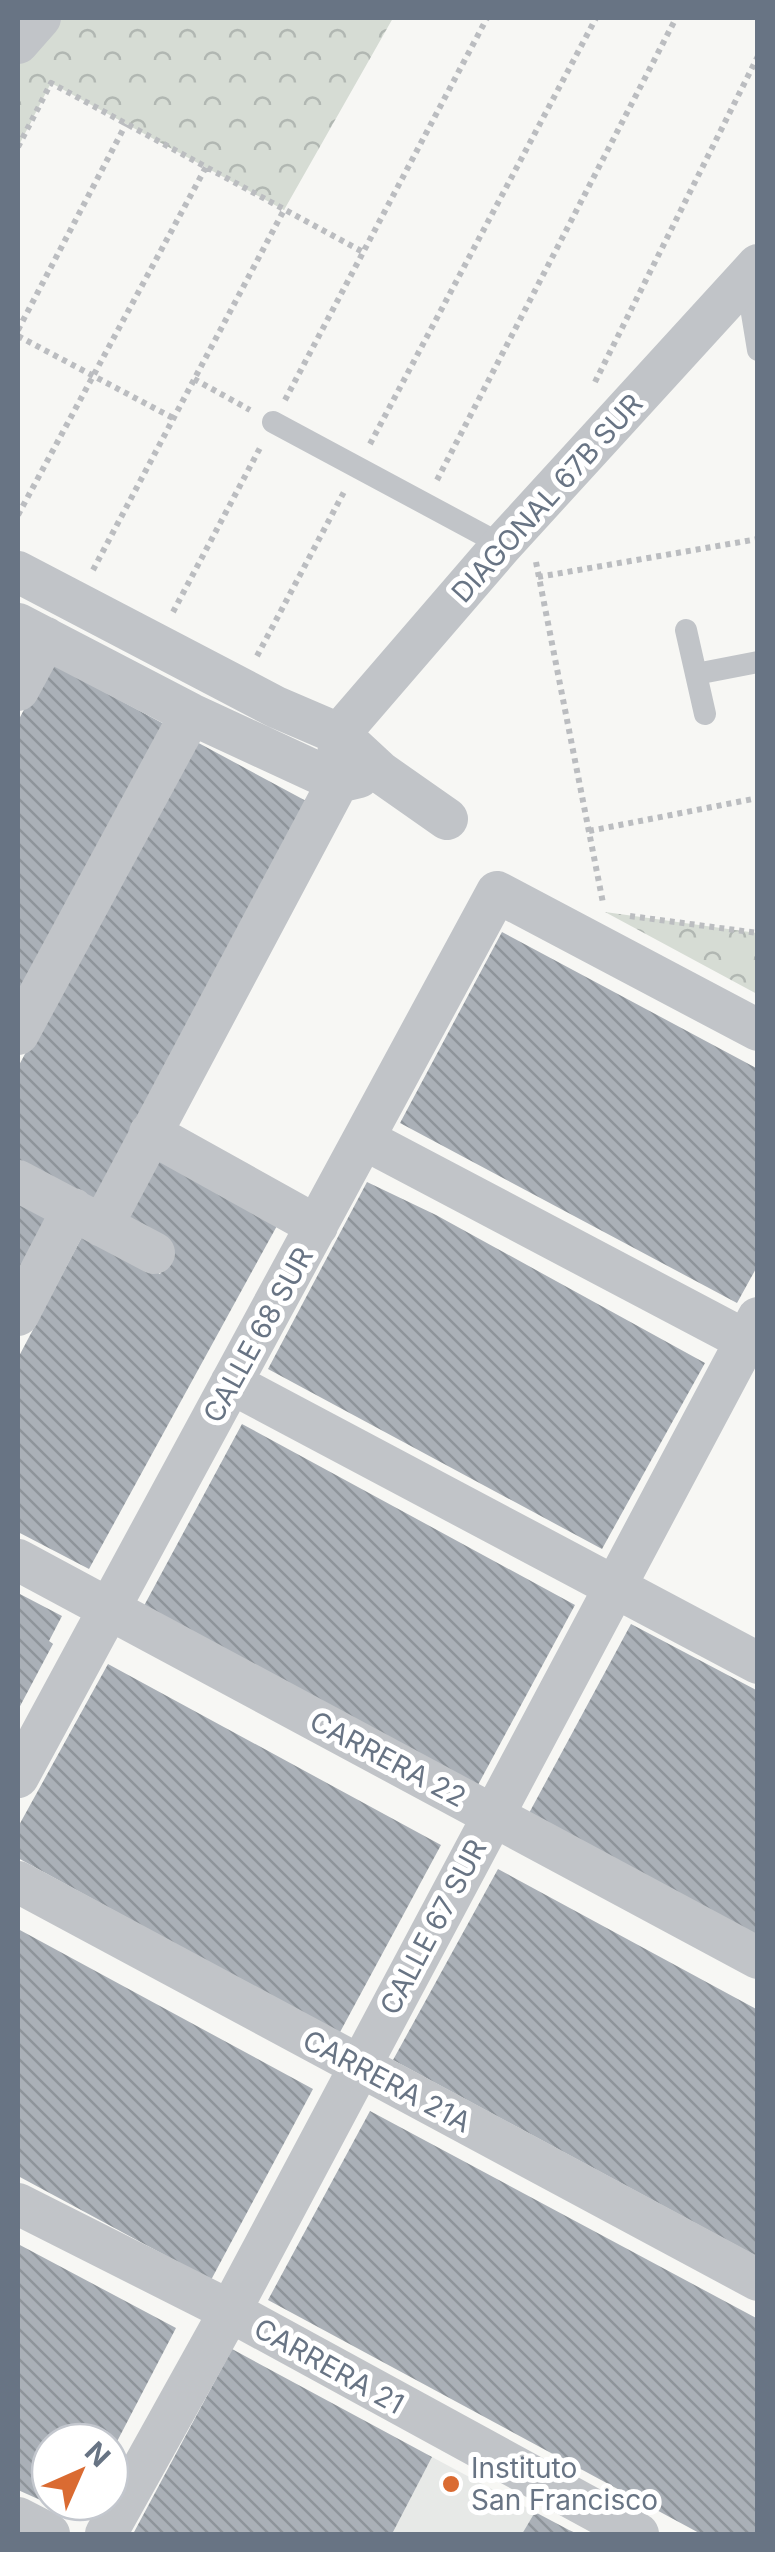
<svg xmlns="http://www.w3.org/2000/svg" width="775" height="2552" viewBox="0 0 775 2552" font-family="Inter,sans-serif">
<defs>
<pattern id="forest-crowns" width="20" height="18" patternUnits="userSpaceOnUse" patternTransform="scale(2.5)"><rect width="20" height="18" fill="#d6dcd4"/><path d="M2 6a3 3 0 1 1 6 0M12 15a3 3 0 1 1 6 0" fill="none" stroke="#b1b7b2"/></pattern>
<pattern id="building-back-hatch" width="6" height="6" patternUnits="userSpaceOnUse" patternTransform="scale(2.5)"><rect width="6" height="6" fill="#aab0b7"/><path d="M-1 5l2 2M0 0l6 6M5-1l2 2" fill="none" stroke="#8e949a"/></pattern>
</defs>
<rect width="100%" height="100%" fill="#f7f7f4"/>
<!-- built -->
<path fill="#e7e9e7" d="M432 2457 535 2512 522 2534H392Z"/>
<!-- forest -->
<path fill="url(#forest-crowns)" d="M18 18H393L284 210 51 83 18 147Z
M605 912 757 933V994Z"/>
<!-- building -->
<path fill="url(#building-back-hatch)" d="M49 662 164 724 18 999V721Z
M193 740 308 802 93 1204 18 1164V1067Z
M502 932 758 1069V1265L737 1303 400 1123Z
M156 1157 278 1224 89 1569 18 1532V1358L84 1233 160 1274 174 1248 122 1220Z
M367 1182 436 1215 705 1363 602 1549 268 1369Z
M18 1202 49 1219 18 1278Z
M242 1424 575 1605 472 1796 139 1615Z
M18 1593 62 1616 49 1641 53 1644 18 1710Z
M631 1624 758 1691V1938L528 1815Z
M108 1664 441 1845 339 2034 18 1858V1827Z
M498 1869 758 2010V2257L393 2060Z
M18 1929 313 2089 211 2280 18 2176Z
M370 2111 758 2319V2534H701L268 2300Z
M18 2244 176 2328 110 2455V2442H50V2502H83L76 2516 18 2490Z
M232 2349 432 2457 392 2534H133Z
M535 2512 569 2530 578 2534H522Z"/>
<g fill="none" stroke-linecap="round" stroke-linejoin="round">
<!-- path -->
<path stroke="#bbbdc0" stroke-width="6" stroke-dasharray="5 5" stroke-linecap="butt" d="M18 147 51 83 363 252
M18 330 126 124
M18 336 173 418
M194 379 250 410
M595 382 758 56
M285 400 487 18
M370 444 596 18
M437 480 676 18
M18 515 206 167
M536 562 603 903
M93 570 284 210
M538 577 758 539
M173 612 261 446
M257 656 345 490
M589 831 758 798
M630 916 758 933"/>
<!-- lane -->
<path stroke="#c1c4c8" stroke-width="22" d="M746 277 758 350
M273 422 502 545
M686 630 705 714
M696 674 758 662"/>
<!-- street -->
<path stroke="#c1c4c8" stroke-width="42" d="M18 43 40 18
M18 572 276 707 339 734 380 772 447 819
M18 624 191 714 338 782 359 777
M18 690 46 638
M339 734 502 545 758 265
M18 1034 191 714
M150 1133 317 1226
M364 1139 758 1347
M18 1181 154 1253
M102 1226 338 782 339 734
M18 1315 73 1209
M231 1383 758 1663
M18 1560 758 1958
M18 1777 497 892 758 1030
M18 1882 758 2280
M18 2204 230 2311 638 2534
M18 2518 49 2534
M106 2534 230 2311 758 1318"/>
</g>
<!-- markers -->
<circle fill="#da6b32" stroke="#fff" stroke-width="4" cx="451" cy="2484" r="10"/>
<g text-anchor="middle" stroke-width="10" stroke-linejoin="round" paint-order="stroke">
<!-- street labels -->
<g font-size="28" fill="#687484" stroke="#fff">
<text transform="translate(547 498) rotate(-48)" y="10">DIAGONAL 67B SUR</text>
<text transform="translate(258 1335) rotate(-61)" y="10">CALLE 68 SUR</text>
<text transform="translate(388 1759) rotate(28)" y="10">CARRERA 22</text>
<text transform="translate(433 1927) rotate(-62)" y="10">CALLE 67 SUR</text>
<text transform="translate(387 2081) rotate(28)" y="10">CARRERA 21A</text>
<text transform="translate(329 2366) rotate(29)" y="10">CARRERA 21</text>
</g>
<!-- poi labels -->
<g font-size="28" fill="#687484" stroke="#fff" text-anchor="start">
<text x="471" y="2478">Instituto<tspan x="471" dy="32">San Francisco</tspan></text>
</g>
</g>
<!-- border -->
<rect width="775" height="2552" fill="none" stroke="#687484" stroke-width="40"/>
<!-- north arrow -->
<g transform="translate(80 2472) rotate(45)"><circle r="48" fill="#ffffff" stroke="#c3c7ce" stroke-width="2.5"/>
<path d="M0-8L18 38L0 25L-18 38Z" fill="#da6b32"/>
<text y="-15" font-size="28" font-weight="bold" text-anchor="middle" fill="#687484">N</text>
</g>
</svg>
